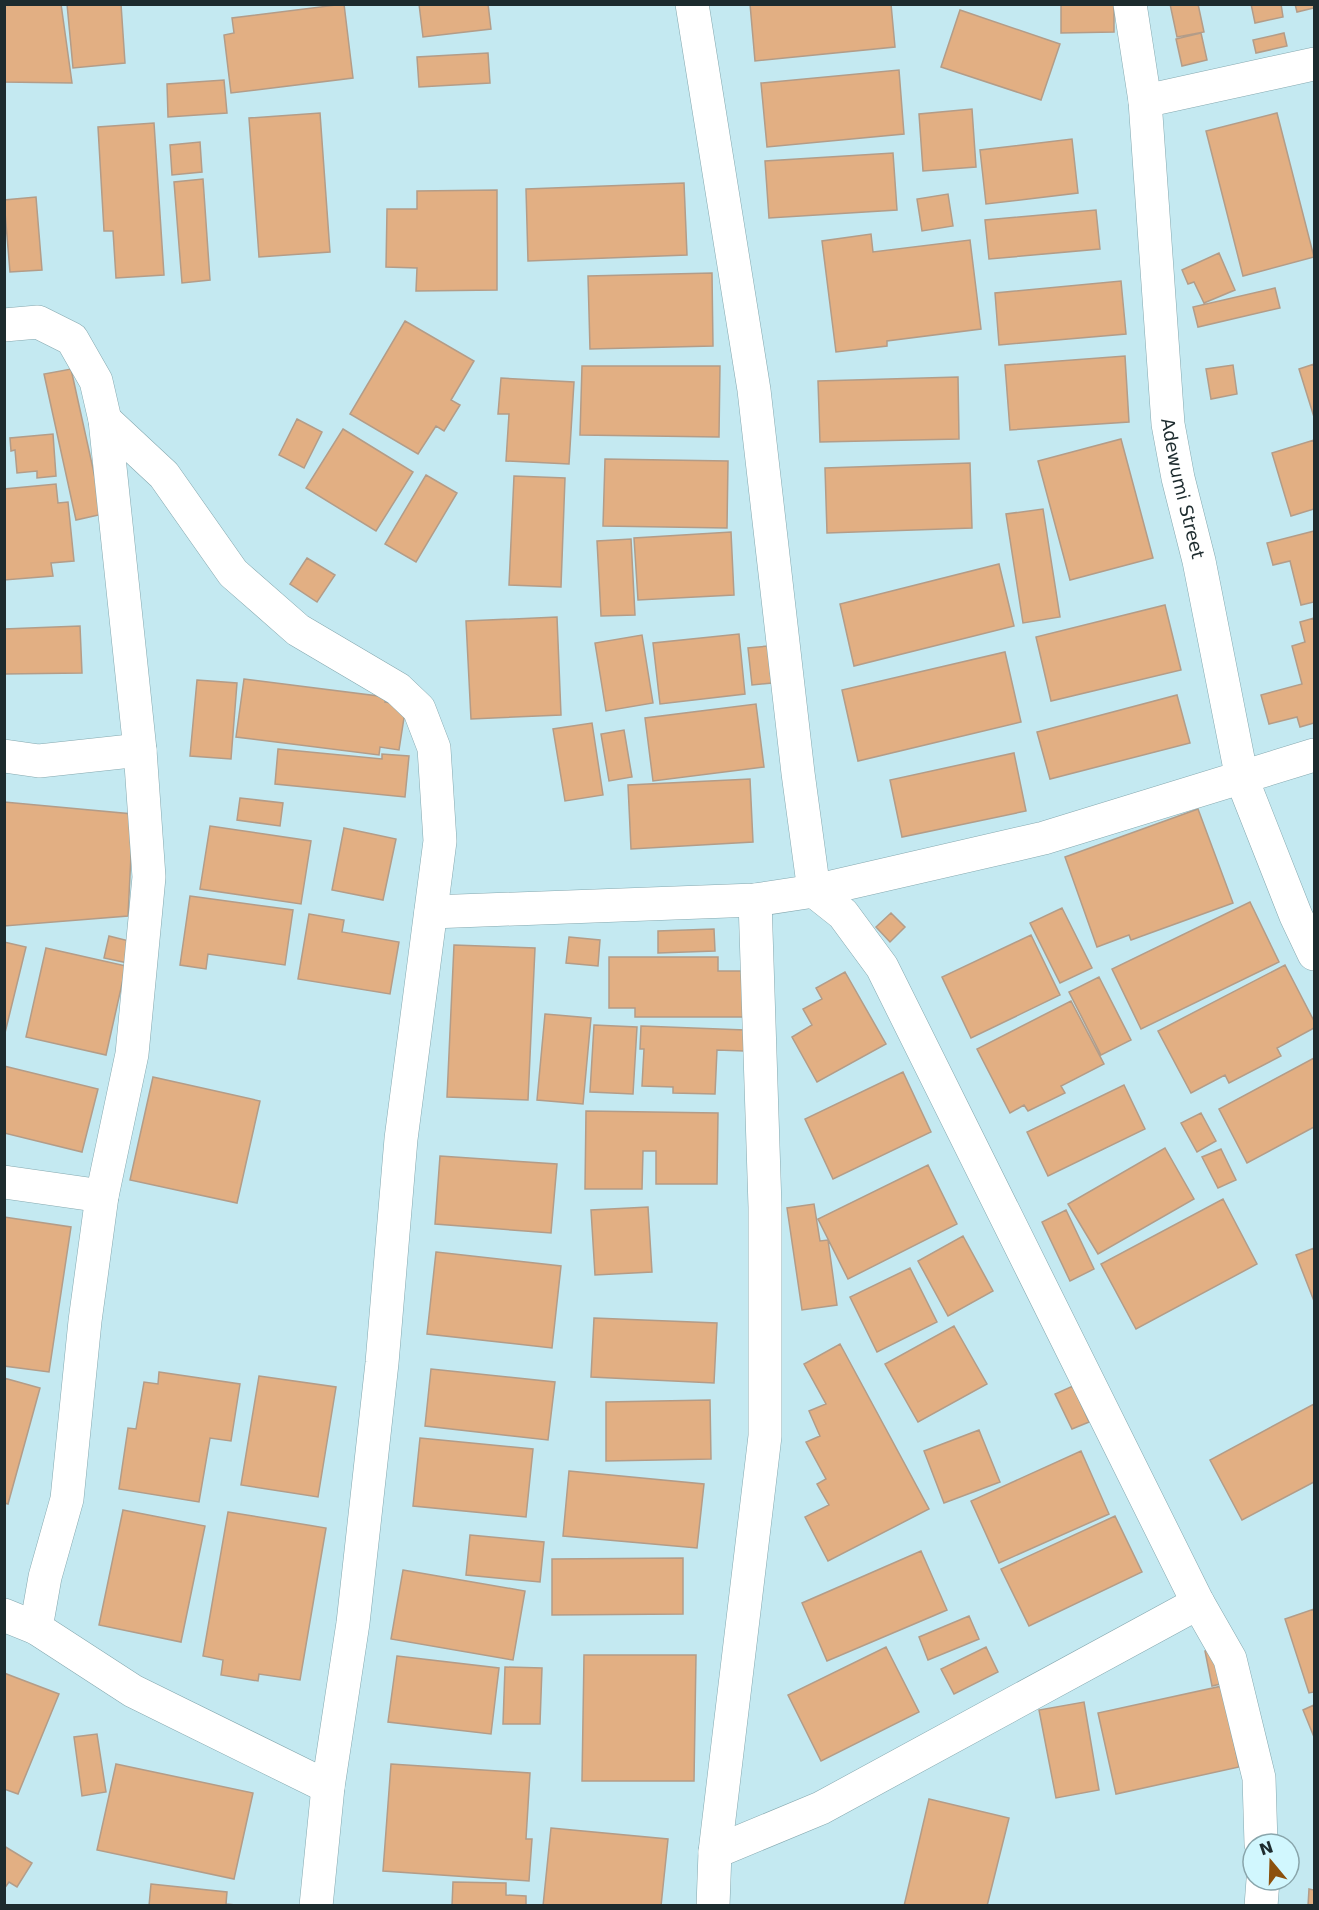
<svg xmlns="http://www.w3.org/2000/svg" width="1319" height="1910" viewBox="0 0 1319 1910" font-family="'DejaVu Sans',sans-serif">
<rect width="100%" height="100%" fill="#c4e9f1"/>
<!-- building -->
<path fill="#e2af83" stroke="#b39c88" stroke-width="1.5" d="M4 4H61L72 83 4 82Z
M67 4H121L125 63 73 68Z
M344 4 353 78 231 93 224 35 234 33 232 18Z
M419 4H488L491 29 423 37Z
M750 4H891L895 47 755 61Z
M1061 4H1114V32L1061 33Z
M1170 4H1198L1204 32 1177 37Z
M1251 4H1281L1283 17 1255 23Z
M1295 4H1314V8L1297 12Z
M960 10 1060 44 1041 100 941 67Z
M1201 33 1207 60 1182 66 1176 39Z
M1284 33 1287 46 1256 53 1253 40Z
M488 53 490 83 419 87 417 57Z
M899 70 904 134 767 147 761 83Z
M224 80 227 113 168 117 167 84Z
M972 109 976 167 923 171 919 114Z
M320 113 330 252 259 257 249 118Z
M1277 113 1314 257 1243 276 1206 131Z
M154 123 164 275 116 278 113 231H104L98 127Z
M1072 139 1078 193 986 204 980 150Z
M200 142 202 172 172 175 170 145Z
M893 153 897 210 769 218 765 161Z
M203 179 210 280 182 283 174 182Z
M684 183 687 255 528 261 526 189Z
M497 190V290L416 291 417 268 386 267 387 209H417V191Z
M948 194 953 226 922 231 917 199Z
M36 197 42 270 10 272 4 200Z
M1096 210 1100 249 989 259 985 220Z
M871 234 873 252 970 240 981 329 887 341V346L836 352 822 241Z
M1219 253 1235 290 1204 303 1194 282 1188 284 1182 270Z
M712 273 713 346 590 349 588 276Z
M1121 281 1126 334 999 345 995 293Z
M1275 288 1280 308 1198 327 1193 307Z
M405 321 474 361 451 400 460 405 444 431 436 426 418 454 350 414Z
M1125 356 1129 422 1010 430 1005 365Z
M1314 364V417L1299 369Z
M1233 365 1237 394 1211 399 1206 369Z
M582 366H720L719 437 580 435Z
M71 369 103 514 76 520 44 374Z
M958 377 959 439 820 442 818 381Z
M501 378 574 382 569 464 506 461 509 414H498Z
M297 419 322 432 304 468 279 455Z
M343 429 413 472 376 531 306 488Z
M53 434 56 476 37 478V471L17 473 15 450 11 451 10 438Z
M1121 439 1153 558 1070 580 1038 461Z
M1314 440V509L1291 516 1272 453Z
M605 459 728 461 727 528 603 526Z
M970 463 972 528 827 533 825 468Z
M426 475 457 493 416 562 385 544Z
M514 476 565 478 561 587 509 585Z
M56 484 58 503 68 502 74 561 51 563 53 576 4 580V489Z
M1043 509 1060 617 1023 623 1006 514Z
M1314 531V602L1301 605 1290 561 1273 565 1267 543Z
M731 532 734 595 638 600 634 538Z
M631 539 635 615 601 616 597 541Z
M307 558 335 575 317 602 290 584Z
M999 564 1014 626 854 666 840 604Z
M1165 605 1181 670 1051 701 1036 637Z
M557 617 561 715 471 719 466 621Z
M1314 618V723L1300 727 1297 717 1269 724 1261 695 1302 684 1292 646 1305 642 1300 622Z
M80 626 82 673 4 674V629Z
M739 634 745 694 660 704 653 643Z
M642 635 653 703 606 711 595 643Z
M768 646 772 683 752 685 748 648Z
M1005 652 1021 722 858 761 842 690Z
M244 679 386 697 385 702 406 705 399 750 380 747 379 755 236 737Z
M197 680 237 683 231 759 190 756Z
M1177 695 1190 743 1050 779 1037 732Z
M756 704 764 767 653 781 645 718Z
M592 723 603 795 565 801 553 729Z
M624 730 632 777 609 781 601 734Z
M278 749 382 759V754L409 756 405 797 275 784Z
M1014 753 1026 811 902 837 890 780Z
M750 779 753 842 631 849 628 785Z
M240 798 283 803 280 826 237 820Z
M4 802 133 814 128 916 4 926Z
M1198 809 1233 903 1131 940 1129 935 1097 947 1065 857Z
M210 826 311 841 301 904 200 889Z
M344 828 396 839 383 900 332 890Z
M190 896 293 910 285 965 208 954 206 969 180 965Z
M1250 902 1279 962 1141 1029 1112 969Z
M1062 908 1092 968 1060 983 1030 923Z
M891 913 905 927 890 942 876 927Z
M309 914 344 920 342 932 399 942 390 994 298 979Z
M714 929 715 951 658 953V931Z
M1031 935 1060 995 971 1038 942 977Z
M109 936 133 942 128 963 104 958Z
M569 937 600 940 598 966 566 963Z
M4 942 26 947 4 1037Z
M454 945 535 948 528 1100 447 1097Z
M46 948 126 966 106 1055 26 1037Z
M609 957H718V971H744L743 1017H635V1008H609Z
M1285 965 1314 1021V1028L1277 1048 1281 1056 1229 1083 1225 1075 1191 1093 1158 1031Z
M845 972 886 1044 817 1082 792 1037 812 1025 803 1009 822 999 816 988Z
M1099 977 1131 1040 1101 1055 1069 992Z
M1071 1001 1104 1064 1061 1086 1065 1093 1028 1111 1024 1105 1010 1113 977 1049Z
M545 1014 591 1018 583 1104 537 1100Z
M594 1025 637 1027 633 1094 590 1092Z
M641 1026 745 1030 744 1051 717 1050 715 1094 673 1093V1087L642 1086 644 1049H640Z
M1314 1058V1127L1247 1163 1219 1109Z
M4 1066 98 1089 82 1152 4 1133Z
M903 1072 931 1132 833 1179 805 1119Z
M153 1077 260 1101 237 1203 130 1180Z
M1124 1085 1145 1129 1048 1176 1027 1132Z
M586 1111 718 1113 717 1184H656V1151H643L642 1189H585Z
M1201 1113 1216 1141 1197 1152 1181 1123Z
M1165 1148 1194 1199 1098 1254 1068 1204Z
M1221 1149 1236 1180 1218 1188 1202 1157Z
M440 1156 557 1164 551 1233 435 1224Z
M928 1165 957 1224 848 1279 818 1219Z
M1223 1199 1257 1264 1136 1329 1101 1264Z
M814 1204 820 1241 828 1240 837 1305 802 1310 787 1208Z
M648 1207 652 1272 595 1275 591 1210Z
M1066 1210 1094 1269 1070 1281 1042 1222Z
M4 1217 71 1227 49 1372 4 1366Z
M963 1236 993 1291 948 1316 918 1261Z
M1314 1248V1301L1296 1255Z
M436 1252 561 1266 552 1348 427 1334Z
M910 1268 937 1322 877 1352 850 1297Z
M594 1318 717 1323 714 1383 591 1377Z
M954 1326 987 1384 918 1422 885 1364Z
M840 1344 929 1509 828 1561 805 1517 829 1505 817 1484 826 1479 806 1442 820 1436 809 1411 826 1404 804 1364Z
M431 1369 555 1382 548 1440 425 1426Z
M159 1372 240 1384 231 1441 210 1438 199 1502 119 1489 128 1428 136 1429 144 1382 158 1384Z
M259 1376 336 1387 318 1497 241 1485Z
M4 1378 40 1388 8 1504 4 1503Z
M1073 1386 1089 1422 1072 1429 1055 1394Z
M710 1400 711 1459 606 1461V1402Z
M1314 1404V1482L1242 1520 1210 1460Z
M979 1430 1000 1482 944 1503 924 1451Z
M420 1438 533 1449 526 1517 413 1506Z
M1081 1451 1109 1514 999 1563 971 1501Z
M569 1471 704 1484 697 1548 563 1536Z
M123 1510 205 1526 181 1642 99 1625Z
M228 1512 326 1528 300 1680 259 1674 258 1681 221 1675 223 1660 203 1656Z
M1115 1516 1142 1572 1029 1626 1001 1569Z
M470 1535 544 1542 540 1582 466 1575Z
M921 1551 947 1610 827 1661 802 1603Z
M683 1558V1614L552 1615V1559Z
M403 1570 525 1591 513 1660 391 1639Z
M1314 1609V1692L1309 1693 1285 1619Z
M969 1616 979 1639 928 1660 919 1637Z
M886 1647 919 1712 821 1761 788 1695Z
M986 1647 998 1672 954 1694 941 1669Z
M1217 1648 1225 1683 1212 1686 1205 1651Z
M584 1655H696L694 1781H582Z
M397 1656 499 1668 491 1734 388 1722Z
M505 1667 542 1668 540 1724H503Z
M4 1673 59 1694 18 1794 4 1789Z
M1222 1686 1239 1767 1116 1794 1098 1713Z
M1084 1702 1099 1790 1056 1798 1039 1710Z
M1314 1705V1737L1303 1710Z
M97 1734 106 1792 82 1796 74 1737Z
M116 1764 253 1793 234 1879 97 1850Z
M391 1764 530 1773 526 1839H532L529 1881 383 1871Z
M929 1799 1009 1818 987 1906H904Z
M551 1828 668 1839 661 1906H543Z
M4 1846 32 1863 17 1887 9 1882 4 1889Z
M453 1882 506 1883V1895L526 1896V1906H452Z
M151 1884 227 1892 226 1904 246 1906H149Z
M1309 1889 1314 1890V1906H1308Z"/>
<g fill="none" stroke-linecap="round" stroke-linejoin="round">
<!-- street casing -->
<g stroke="#85a8af" stroke-width="34">
<g id="street">
<path d="M692 4 754 390 798 773 814 891 843 914 882 967 1198 1603 1230 1659 1259 1778 1261 1844"/>
<path id="s1" d="M1130 4 1145 101 1168 424 1178 478 1199 561 1242 779 1296 916 1314 954"/>
<path d="M1145 101 1314 64"/>
<path d="M4 325 38 322 72 339 96 381 105 420 140 750 149 877 132 1054 102 1196 85 1321 67 1499 45 1577 36 1628"/>
<path d="M105 420 164 475 233 573 298 630 398 689 419 709 434 748 440 841 401 1139 382 1363 353 1623 328 1787 316 1906"/>
<path d="M4 756 39 761 140 750"/>
<path d="M431 912 755 900 814 891 1044 838 1314 755"/>
<path d="M4 1182 102 1196"/>
<path d="M4 1615 36 1628 133 1691 328 1787"/>
<path d="M715 1852 821 1808 1198 1603"/>
<path d="M713 1906 715 1852 765 1436V1207L755 900"/>
<path d="M1261 1906 1263 1880"/>
</g>
</g>
<!-- street -->
<use href="#street" stroke="#fff" stroke-width="33"/>
</g>
<g text-anchor="middle" stroke-width="5" stroke-linejoin="round" paint-order="stroke">
<!-- street labels -->
<g font-size="18" fill="#1d2b2e" stroke="#d1f7fe">
<text dy="6" stroke="none"><textPath href="#s1" startOffset="488">Adewumi Street</textPath></text>
</g>
</g>
<!-- border -->
<rect width="1319" height="1910" fill="none" stroke="#1d2b2e" stroke-width="12"/>
<!-- north arrow -->
<g transform="translate(1271 1862) rotate(341)"><circle r="28" fill="#d1f7fe" stroke="#89a5ab" stroke-width="1.5"/>
<path d="M0-4.5L10 22L0 15L-10 22Z" fill="#8c510d"/>
<text y="-9" font-size="16" font-weight="bold" text-anchor="middle" fill="#1d2b2e">N</text>
</g>
</svg>
